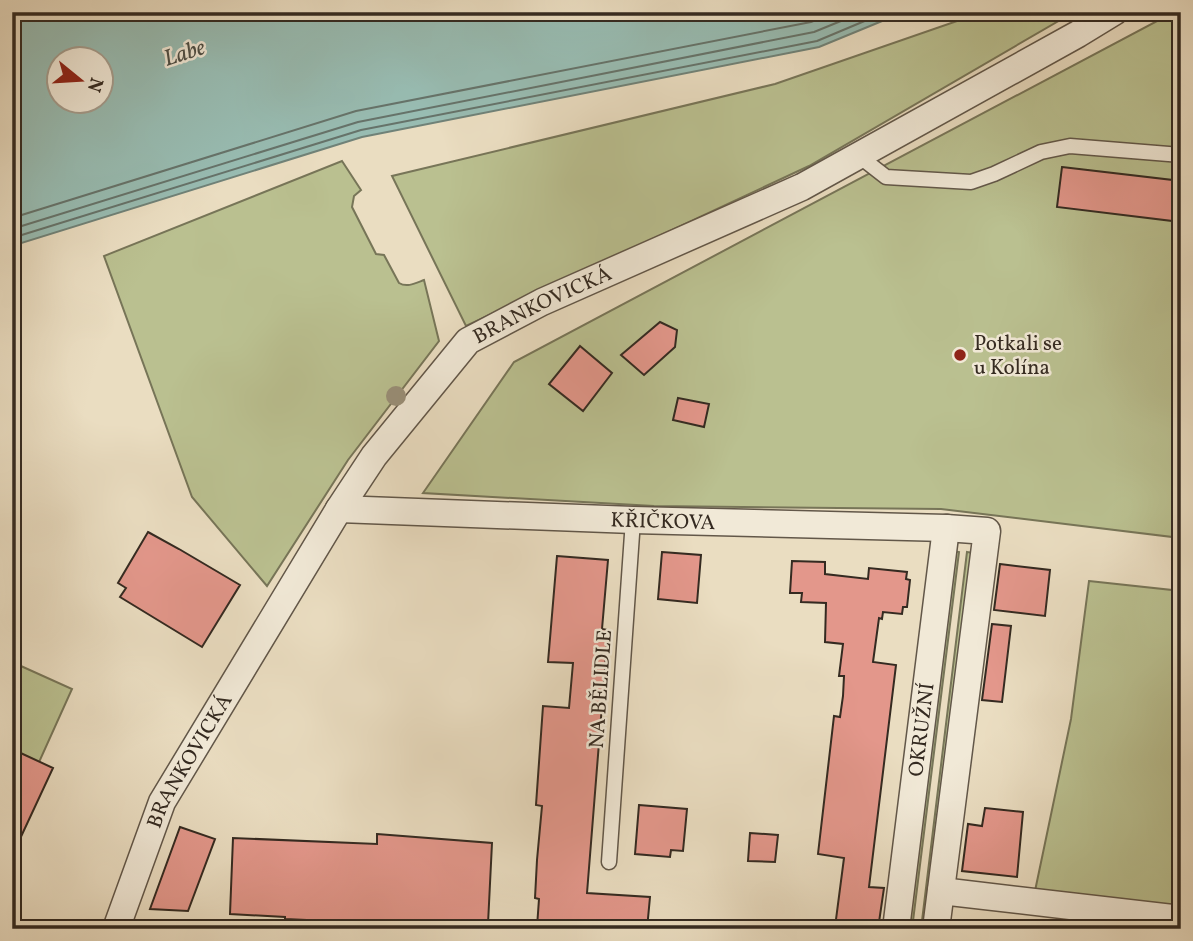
<svg xmlns="http://www.w3.org/2000/svg" width="1193" height="941" viewBox="0 0 1193 941" font-family="Vollkorn,serif">
<rect width="100%" height="100%" fill="#eaddc1"/>
<filter id="stains"><feTurbulence type="fractalNoise" baseFrequency=".00286" numOctaves="4"/><feColorMatrix values="0 0 0 0 .2 0 0 0 0 .09 0 0 0 0 .02 0 0 0 .5 -.17"/></filter>
<radialGradient id="worn" r=".72"><stop offset=".6" stop-color="#630" stop-opacity="0"/><stop offset="1" stop-color="#630" stop-opacity=".3"/></radialGradient>
<!-- green -->
<path fill="#bac090" stroke="#777558" stroke-width="2" d="M983 12H1074L809 166 466 326 392 176 775 84Z
M1174 12H1181V538L941 509 654 506 423 493 514 362Z
M342 161 361 190 354 196 352 207 376 254 384 255 399 283C407 288 416 283 424 280L439 341 348 460 267 586 192 497 104 256Z
M953 551 959 552 912 929H906Z
M967 552 974 553 928 929H921Z
M1089 581 1181 591V907L1035 891 1071 719Z
M12 662 72 689 12 822Z"/>
<!-- water -->
<path fill="#98bcb2" stroke="#708278" stroke-width="2" fill-rule="evenodd" d="M12 12H904L819 47 362 137 12 246ZM60 60H102V102H60Z"/>
<g fill="none" stroke-linecap="round" stroke-linejoin="round">
<!-- shore -->
<path stroke="#66736a" stroke-width="2" d="M12 218 356 111 811 22 835 12
M12 229 358 122 814 32 863 12
M12 238 361 130 817 41 886 12"/>
</g>
<!-- building -->
<path fill="#e3978b" stroke="#342a21" stroke-width="2" d="M1062 167 1181 181V222L1057 207Z
M660 322 677 330 675 347 644 375 621 355Z
M580 346 612 373 583 411 549 384Z
M678 398 709 404 704 427 673 420Z
M148 532 179 549 240 585 202 647 120 597 126 588 118 583Z
M662 552 701 555 697 603 658 599Z
M557 556 608 560 602 629 608 630 587 893 650 897 647 929H573L537 927 539 899 535 898 537 860 542 806 536 805 543 706 569 708 573 663 548 662Z
M792 561 825 562V574L868 579 869 568 907 572 906 579 910 580 907 607H903L902 614 883 612 882 619 879 618 873 662 896 665 869 887 884 888 878 929H853L835 927 844 858 818 854 834 716 840 717 843 696 844 676H839L843 644 825 642 826 603 801 602 802 593H790Z
M1000 564 1050 570 1045 616 994 610Z
M992 624 1011 626 1002 702 982 700Z
M12 749 53 768 12 856Z
M639 805 687 809 683 851 671 850 670 857 635 854Z
M985 808 1023 812 1017 877 962 871 968 824 982 826Z
M180 827 215 839 188 911 150 909Z
M750 833 778 835 775 862 748 861Z
M377 834 492 843 488 924 458 922V926L373 923 285 919V917L230 914 233 838 377 844Z"/>
<g fill="none" stroke-linecap="round" stroke-linejoin="round">
<!-- lane casing -->
<g stroke="#625749" stroke-width="17">
<path id="lane" d="M859 156 886 177 971 182 994 174 1041 152 1070 146 1181 155
M609 862 633 520"/>
</g>
<!-- street casing -->
<g stroke="#625749" stroke-width="29">
<g id="street">
<path id="s1" d="M339 509 633 520 946 528 987 531 936 929"/>
<path d="M941 891 1181 919"/>
<path id="s2" d="M116 929 162 802 339 509 374 456 468 341 542 302 802 187 1078 34 1114 12"/>
<path id="s3" d="M896 929 946 528"/>
</g>
</g>
<!-- lane -->
<use href="#lane" stroke="#f1e9d7" stroke-width="14"/>
<!-- street -->
<use href="#street" stroke="#f1e9d7" stroke-width="26"/>
</g>
<!-- trees -->
<circle fill="#998f78" cx="396" cy="396" r="10"/>
<!-- markers -->
<circle fill="#8f2418" stroke="#f1e9d7" stroke-width="2.5" cx="960" cy="355" r="7"/>
<g text-anchor="middle" stroke-width="5" stroke-linejoin="round" paint-order="stroke">
<!-- street labels -->
<g font-size="21" fill="#342a21" stroke="#f1e9d7">
<text dy="7" stroke="none"><textPath href="#s2" startOffset="772">BRANKOVICKÁ</textPath></text>
<text dy="7" stroke="none"><textPath href="#s1" startOffset="324">KŘIČKOVA</textPath></text>
<text transform="translate(600 689) rotate(-86)" y="7">NA BĚLIDLE</text>
<text dy="7" stroke="none"><textPath href="#s3" startOffset="201">OKRUŽNÍ</textPath></text>
<text dy="7" stroke="none"><textPath href="#s2" startOffset="184">BRANKOVICKÁ</textPath></text>
</g>
<!-- poi labels -->
<g font-size="21" fill="#342a21" stroke="#f1e9d7" text-anchor="start">
<text x="974" y="350">Potkali se<tspan x="974" dy="24">u Kolína</tspan></text>
</g>
<!-- water labels -->
<g font-size="23" font-style="italic" fill="#4d4e45" stroke="#f1e9d7">
<text transform="translate(184 52) rotate(-18)" y="8">Labe</text>
</g>
</g>
<!-- margin -->
<rect width="1193" height="941" fill="none" stroke="#eaddc1" stroke-width="42"/>
<rect x="14" y="14" width="1165" height="913" fill="none" stroke="#342a21" stroke-width="3.5"/>
<rect x="21" y="21" width="1151" height="899" fill="none" stroke="#342a21" stroke-width="2"/>
<!-- north arrow -->
<g transform="translate(80 80) rotate(108)"><circle r="33" fill="#f1e9d7" stroke="#a59d8e" stroke-width="2"/>
<path d="M0-5L12 26L0 18L-12 26Z" fill="#8f2418"/>
<text y="-10" font-size="19" font-weight="bold" text-anchor="middle" fill="#342a21">N</text>
</g>
<rect width="100%" height="100%" filter="url(#stains)"/>
<rect width="100%" height="100%" fill="url(#worn)"/>
</svg>
